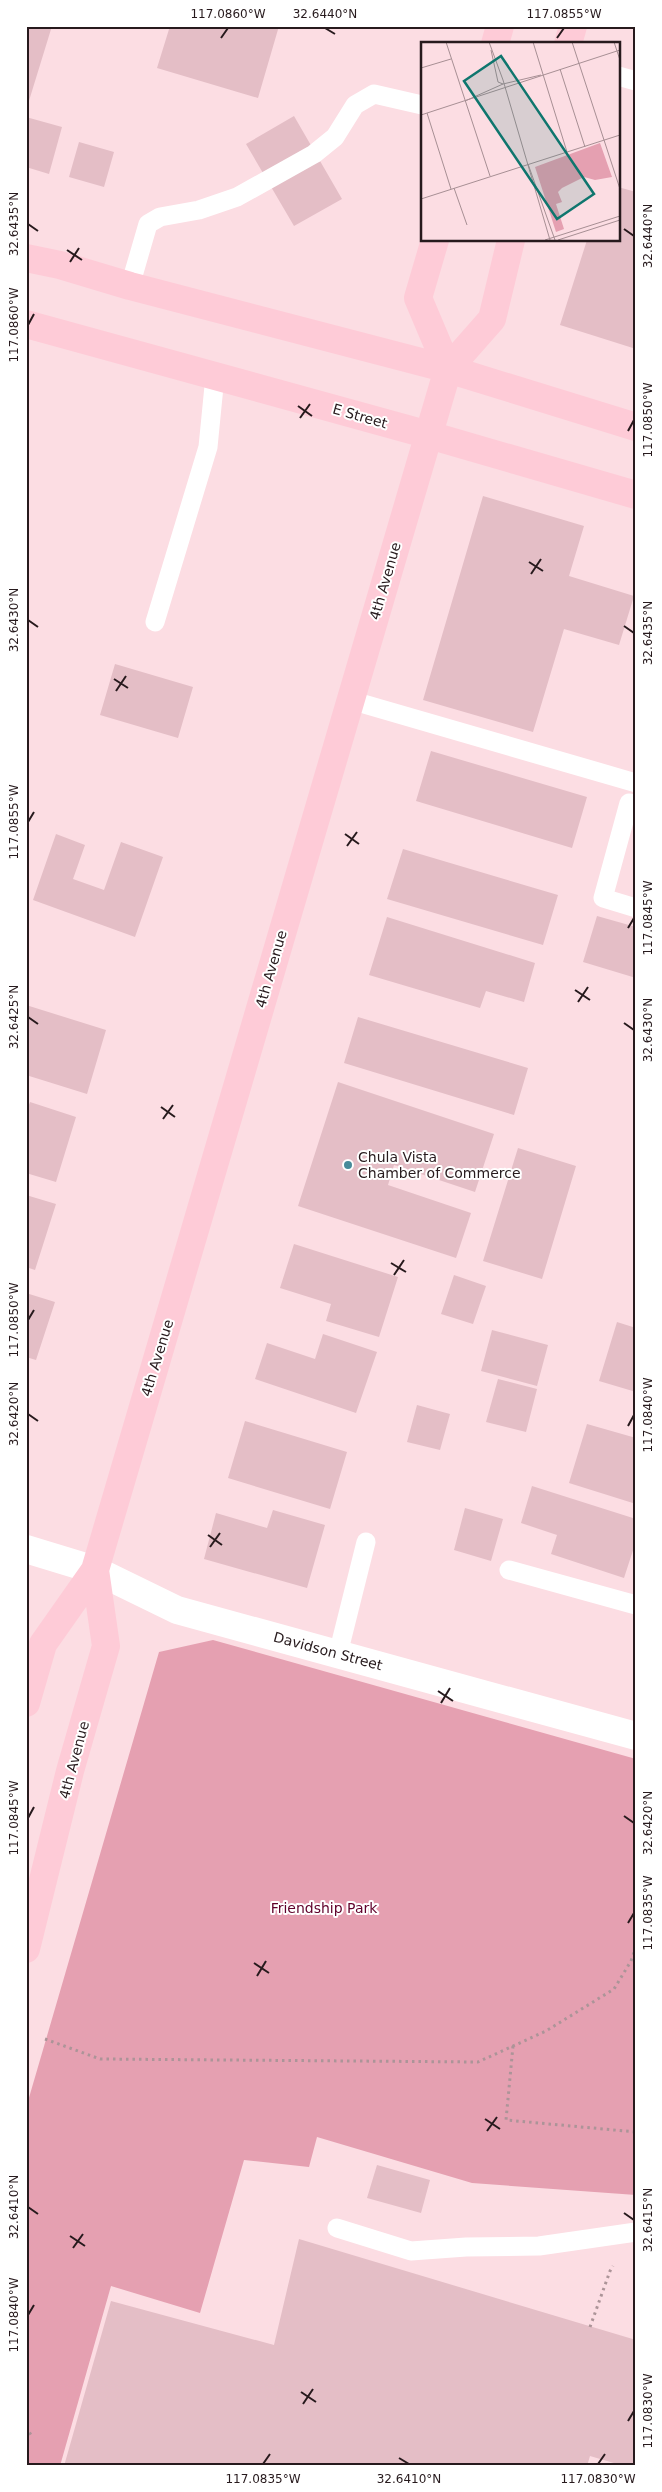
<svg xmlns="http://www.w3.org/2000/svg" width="662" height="2492" viewBox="0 0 662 2492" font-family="'DejaVu Sans',sans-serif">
<rect width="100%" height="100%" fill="#fcdde3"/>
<!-- green -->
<path fill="#e5a0b1" d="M213 1640 636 1759V2195L472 2183 317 2137 309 2167 244 2160 200 2313 111 2286 60 2466H26V2108L159 1652Z"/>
<!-- building -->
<path fill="#e4bec6" d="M26 26H52L28 104 26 103Z
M170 26H279L258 98 157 68Z
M294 116 342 199 294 226 246 144Z
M26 117 62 127 49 174 26 167Z
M79 142 114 152 104 187 69 177Z
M618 187 636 192V349L560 325 587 240H618Z
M483 496 584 526 569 576 634 596 619 645 564 629 533 732 423 700Z
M115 664 193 687 178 738 100 715Z
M431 751 587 797 572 848 416 801Z
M56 834 85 845 73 879 104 890 121 842 163 857 135 937 33 900Z
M403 849 558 895 543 945 387 899Z
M597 916 636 927V978L583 962Z
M387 917 535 963 524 1002 486 991 480 1008 369 975Z
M26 1005 106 1030 87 1094 26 1075Z
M358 1017 528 1068 514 1115 344 1063Z
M338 1082 494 1134 475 1192 394 1165 388 1185 471 1213 456 1258 298 1206Z
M30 1102 76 1117 56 1182 26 1173V1113Z
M518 1148 576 1166 542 1279 483 1261Z
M26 1195 56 1204 35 1270 26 1267Z
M294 1244 398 1277 379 1337 326 1321 331 1304 280 1288Z
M454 1275 486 1286 473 1324 441 1314Z
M26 1293 55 1302 36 1360 26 1357Z
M617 1322 636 1328V1392L599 1381Z
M492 1330 548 1345 537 1386 481 1371Z
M323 1334 377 1352 356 1413 255 1379 267 1343 315 1359Z
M498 1379 537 1389 526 1432 486 1422Z
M417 1405 450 1414 440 1450 407 1442Z
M245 1421 347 1452 330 1509 228 1478Z
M587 1424 636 1438V1504L569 1483Z
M532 1486 636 1519V1541L624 1578 551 1554 557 1535 521 1523Z
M465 1508 503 1519 491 1561 454 1550Z
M273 1510 325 1525 307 1588 204 1559 216 1513 267 1528Z
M377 2165 430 2180 421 2213 367 2198Z
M299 2239 636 2340V2466H624L590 2456 587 2466H64L111 2301 274 2345Z"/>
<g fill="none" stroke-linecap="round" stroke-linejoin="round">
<!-- path -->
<path stroke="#ac9498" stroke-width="3" stroke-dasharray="2.5 4" stroke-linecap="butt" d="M45 2039 100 2059 478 2062 546 2031 614 1989 631 1961 636 1947
M513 2046 506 2120 636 2132
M590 2327 610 2271 613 2266
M26 2427 31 2435 26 2438"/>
<!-- service -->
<path stroke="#fff" stroke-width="19" d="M618 76 636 81
M130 286 148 224 160 217 199 210 237 197 314 154 335 137 355 105 374 94 422 105
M155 622 208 447 215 376
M350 700 636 783
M636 805 629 803 603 898 636 908
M509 1570 636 1605
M338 1654 366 1542
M337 2228 411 2251 466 2247 539 2246 636 2232"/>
<!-- tertiary -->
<path stroke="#fff" stroke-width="28" d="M26 1549 95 1570 177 1610 636 1736"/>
<!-- primary -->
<path stroke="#fecbd7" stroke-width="28" d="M495 44 500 26
M568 44 573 26
M435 240 418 298 448 369
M26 258 60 265 130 286 448 369 636 427
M26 324 429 435 636 495
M26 1703 43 1644 95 1570 448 369 492 319 511 240
M26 1949 70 1771 106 1646 95 1570"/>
</g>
<!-- ticks -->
<path fill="none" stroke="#271a1d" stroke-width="2" d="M325 28 335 34M221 38 228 28M557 38 564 28M28 224 38 231M624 229 634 236M67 250 82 260M70 262 79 248M28 325 34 314M298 406 312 416M300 418 310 404M628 431 634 420M529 562 543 571M531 574 541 559M28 620 38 627M624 626 634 633M114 679 128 688M116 691 126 676M28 822 34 812M345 834 359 844M347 846 357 832M628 928 634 918M575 990 590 1000M578 1002 588 987M28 1017 38 1024M624 1023 634 1030M161 1107 175 1117M163 1119 173 1105M391 1263 406 1272M394 1275 404 1260M28 1320 34 1310M28 1414 38 1421M628 1426 634 1415M208 1535 222 1545M210 1547 220 1533M438 1691 453 1701M441 1703 450 1688M624 1816 634 1823M28 1818 34 1807M628 1923 634 1913M254 1963 269 1973M257 1976 266 1961M485 2119 500 2129M487 2131 497 2117M28 2207 38 2214M624 2213 634 2220M70 2236 85 2246M73 2248 83 2234M28 2315 34 2305M301 2392 316 2402M303 2404 313 2389M628 2421 634 2411M399 2458 409 2464M263 2464 270 2454M598 2464 605 2454"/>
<!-- markers -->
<circle fill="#478b9a" stroke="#fff" stroke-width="2" cx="348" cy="1165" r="5"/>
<g text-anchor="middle" stroke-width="4" stroke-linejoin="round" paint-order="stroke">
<!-- street labels -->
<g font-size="14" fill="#271a1d" stroke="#fff">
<text transform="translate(360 416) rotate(16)" y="5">E Street</text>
<text transform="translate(385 581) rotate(-74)" y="5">4th Avenue</text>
<text transform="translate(271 969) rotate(-74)" y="5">4th Avenue</text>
<text transform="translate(157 1358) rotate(-73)" y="5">4th Avenue</text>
<text transform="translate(328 1651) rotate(15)" y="5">Davidson Street</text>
<text transform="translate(74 1760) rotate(-75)" y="5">4th Avenue</text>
</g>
<!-- poi labels -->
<g font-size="14" fill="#271a1d" stroke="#fff" text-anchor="start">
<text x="358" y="1162">Chula Vista<tspan x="358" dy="16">Chamber of Commerce</tspan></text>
</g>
<!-- park labels -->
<g font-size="14" fill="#5f002a" stroke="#fff">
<text x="324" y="1913">Friendship Park</text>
</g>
</g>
<!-- overview -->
<g transform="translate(421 42)">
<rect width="199" height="199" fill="#fcdde3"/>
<path d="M179 101 191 135 174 138 163 135 141 146 137 150 141 160 135 162 143 187 135 190 114 125Z" fill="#e5a0b1"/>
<path fill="none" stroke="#a78f94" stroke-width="1" d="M25 0 69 134M68 0 82 38 129 198M112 0 146 110M151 0 199 147M193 0 199 18M70 8 77 40 82 42M0 26 30 17M139 27 164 105M44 59 82 42 120 33M6 71 30 147M0 73 199 8M107 122 134 198M33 146 46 183M0 157 199 93M124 198 199 174M137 198 199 178"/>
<path fill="#0f766e" fill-opacity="0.15" stroke="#0f766e" stroke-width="2.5" d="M80 14 173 152 136 177 43 39Z"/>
<rect width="199" height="199" fill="none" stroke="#271a1d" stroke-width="2.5"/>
</g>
<!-- border -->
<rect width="662" height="2492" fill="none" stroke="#ffffff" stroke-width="55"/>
<rect x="28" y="28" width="606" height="2436" fill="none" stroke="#271a1d" stroke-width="2"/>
<g font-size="12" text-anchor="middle" fill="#271a1d">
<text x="228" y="18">117.0860°W</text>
<text x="325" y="18">32.6440°N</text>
<text x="564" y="18">117.0855°W</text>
<text transform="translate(14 224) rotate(-90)" y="4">32.6435°N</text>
<text transform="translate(648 236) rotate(-90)" y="4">32.6440°N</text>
<text transform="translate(14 325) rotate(-90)" y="4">117.0860°W</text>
<text transform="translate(648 420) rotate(-90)" y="4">117.0850°W</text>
<text transform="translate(14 620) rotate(-90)" y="4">32.6430°N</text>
<text transform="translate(648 633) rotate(-90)" y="4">32.6435°N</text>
<text transform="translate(14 822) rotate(-90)" y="4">117.0855°W</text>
<text transform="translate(648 918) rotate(-90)" y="4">117.0845°W</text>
<text transform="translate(14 1017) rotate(-90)" y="4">32.6425°N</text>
<text transform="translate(648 1030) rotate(-90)" y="4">32.6430°N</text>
<text transform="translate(14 1320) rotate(-90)" y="4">117.0850°W</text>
<text transform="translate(14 1414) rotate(-90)" y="4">32.6420°N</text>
<text transform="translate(648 1415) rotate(-90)" y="4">117.0840°W</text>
<text transform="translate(14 1818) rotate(-90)" y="4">117.0845°W</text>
<text transform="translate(648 1823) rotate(-90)" y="4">32.6420°N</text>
<text transform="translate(648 1913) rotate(-90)" y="4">117.0835°W</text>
<text transform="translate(14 2207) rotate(-90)" y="4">32.6410°N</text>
<text transform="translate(648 2220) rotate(-90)" y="4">32.6415°N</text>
<text transform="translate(14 2315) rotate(-90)" y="4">117.0840°W</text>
<text transform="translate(648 2411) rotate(-90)" y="4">117.0830°W</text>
<text x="263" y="2483">117.0835°W</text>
<text x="409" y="2483">32.6410°N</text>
<text x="598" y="2483">117.0830°W</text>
</g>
</svg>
